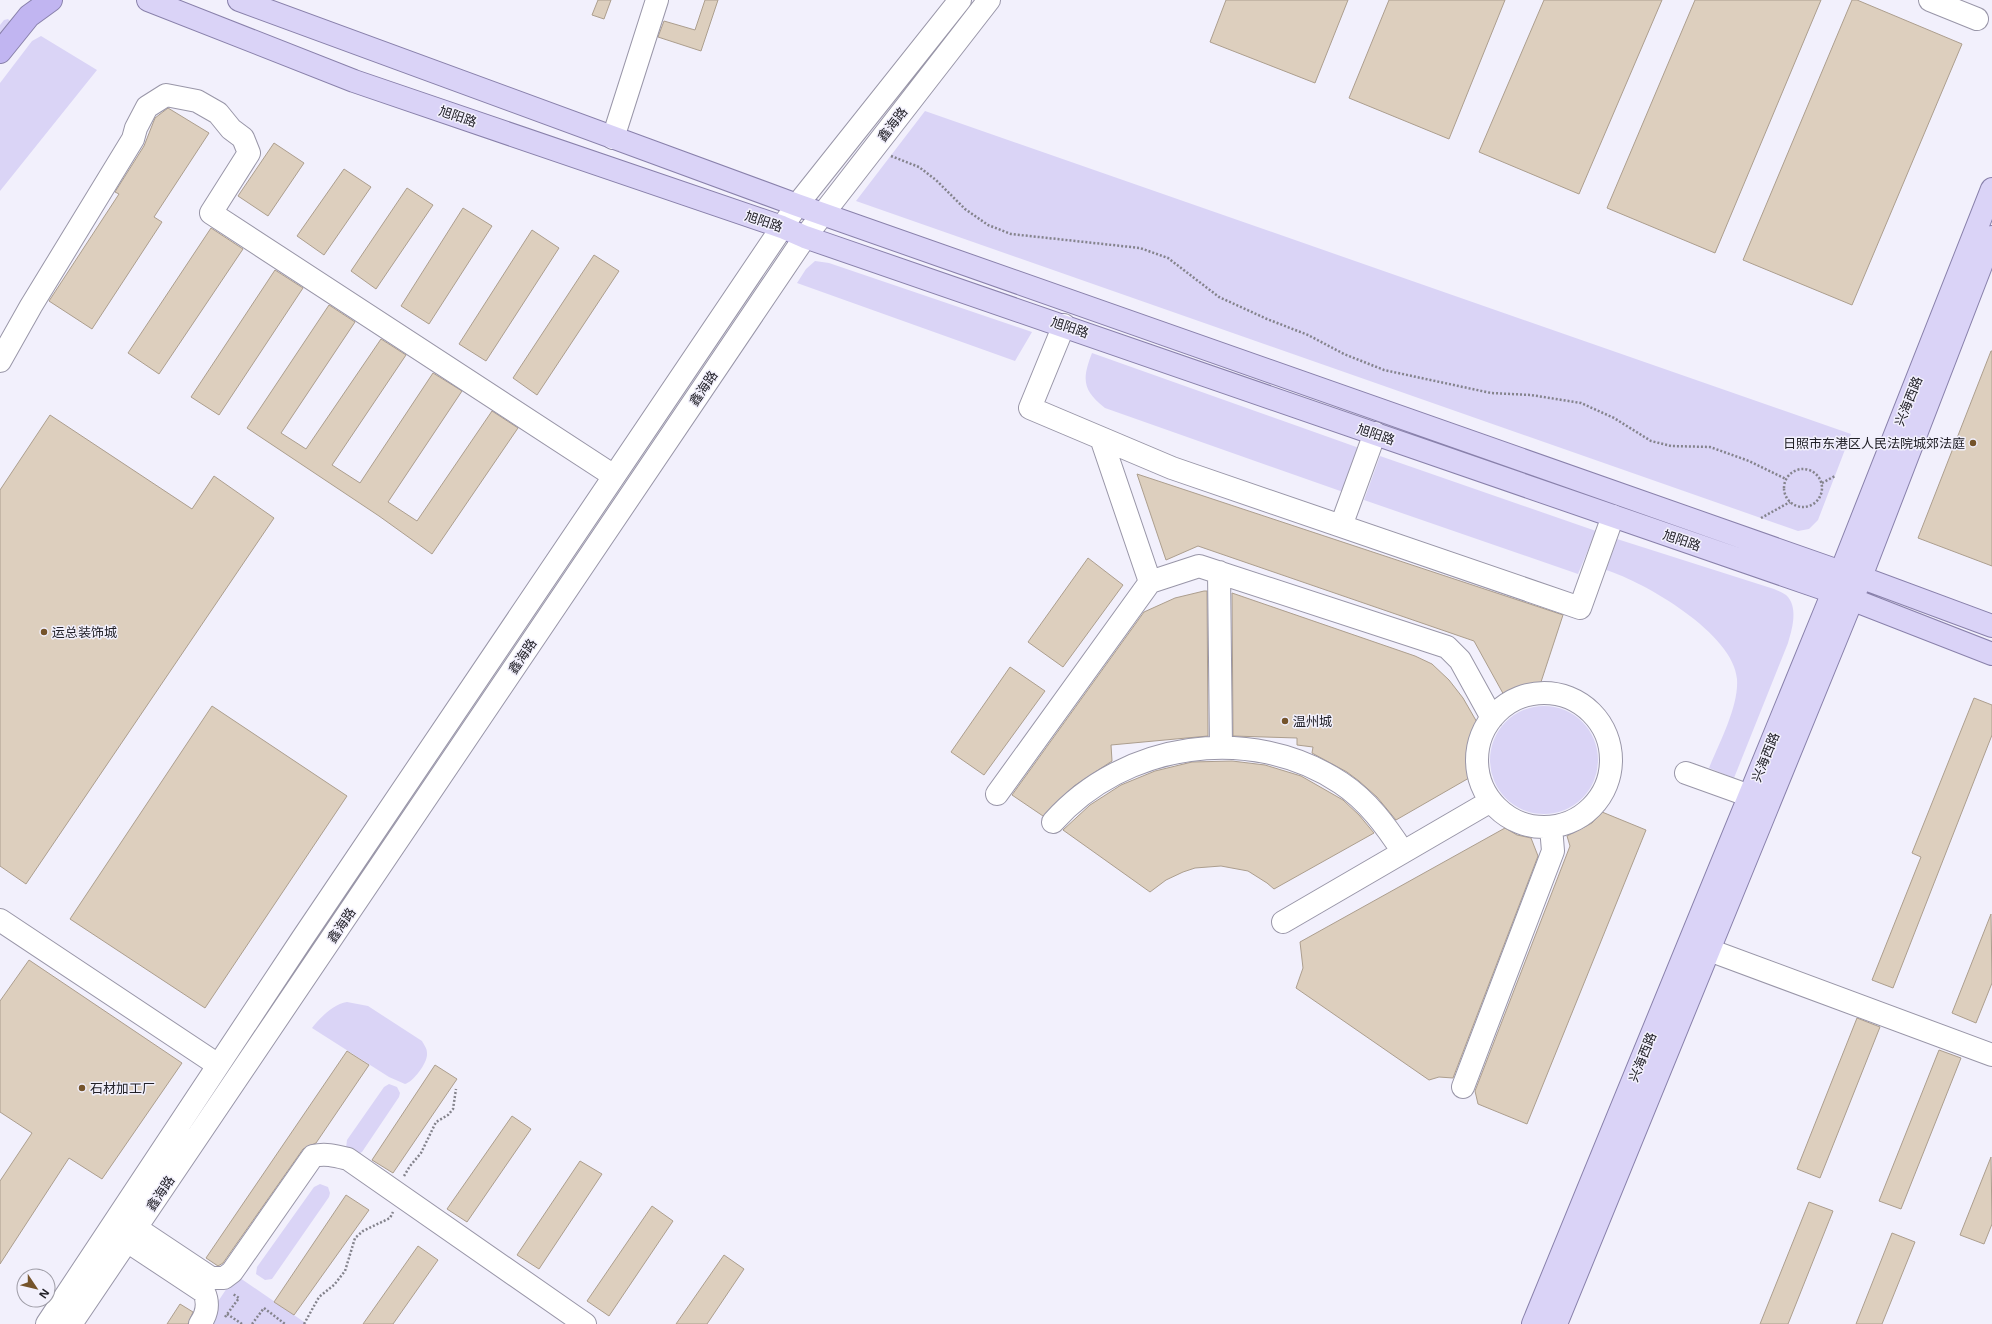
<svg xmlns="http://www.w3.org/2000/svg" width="1992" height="1324" viewBox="0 0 1992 1324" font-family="'Open Sans','Noto Sans SC',sans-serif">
<rect width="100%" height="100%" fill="#f2f0fc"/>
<!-- green -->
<path fill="#dad4f6" d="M8 19 11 22 0 42V25L4 20Z
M41 36 97 70 0 191V83L32 41Z
M925 111 1851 434 1818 520 1809 529 1798 531 856 201Z
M815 261 829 263 1032 332 1015 361 797 283 806 269Z
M1092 353 1362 449 1346 493 1105 408C1082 390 1082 379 1092 353Z
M1380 456 1596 531 1578 574 1364 500Z
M1617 539 1774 589C1778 591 1785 593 1788 597 1798 609 1792 630 1788 643L1734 778 1709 768C1719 743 1739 706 1737 679 1734 634 1645 582 1606 570Z
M1490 760a54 54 0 1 1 108 0a54 54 0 1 1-108 0Z
M347 1002 368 1006 422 1041C424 1045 427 1048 427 1053 428 1063 413 1082 405 1084L389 1077 312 1028C320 1018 333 1004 347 1002Z
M389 1084 397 1087 400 1093 399 1097 362 1152 358 1154 346 1148 347 1140 384 1087Z
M320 1184 328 1187 330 1193 329 1197 272 1279 265 1280 256 1274 257 1267 314 1187Z
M240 1278 307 1324H203L233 1279Z"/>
<!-- building -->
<path fill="#ddcfbe" stroke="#ac9e8e" d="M598 0H611L604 19 592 15Z
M705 0H718L701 51 658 37 664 21 695 30Z
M1226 0H1348L1315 83 1210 42Z
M1389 0H1505L1449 139 1349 98Z
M1544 0H1662L1579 194 1479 152Z
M1695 0H1821L1715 253 1607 208Z
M1852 0H1857L1962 44 1852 305 1743 260Z
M168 108 209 133 154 217 162 222 92 329 49 301 119 194 115 192 144 146 155 118Z
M274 143 304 163 268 216 238 196Z
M344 169 371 187 324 255 297 236Z
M407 188 433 205 376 289 351 271Z
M463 208 492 226 429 324 401 306Z
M211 228 243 249 159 374 128 353Z
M532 230 559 248 486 361 459 344Z
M594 255 619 271 537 395 513 378Z
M275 270 303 288 219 415 191 397Z
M329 305 355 322 281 433 306 449 381 339 406 355 332 465 360 483 433 373 462 391 388 502 417 521 492 411 518 428 432 554 379 516 247 428Z
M1991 351H1992V566L1918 538Z
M50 415 192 509 214 476 274 518 26 884 0 866V490Z
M1137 474 1563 615 1540 685 1523 688 1505 697 1474 641 1198 546 1166 560Z
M1088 558 1123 585 1063 667 1028 642Z
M1204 591H1207L1208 736 1111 745 1112 761 1074 786 1043 816 1012 795 1144 612 1175 598Z
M1232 593 1415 656 1432 664 1449 680 1463 698 1478 724 1472 736 1466 759 1469 778 1396 820 1377 797 1359 781 1347 772 1312 753 1313 747 1297 745V738L1233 736Z
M1010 667 1045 691 984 775 951 752Z
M1974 698 1992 705V735L1893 988 1872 980 1921 857 1912 853Z
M212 706 347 796 205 1008 70 919Z
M1232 761 1265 765 1301 776 1343 800 1359 815 1374 833 1274 889 1267 883 1248 871 1221 866 1195 868 1183 872 1166 880 1150 892 1063 830 1090 805 1121 785 1155 771 1192 762Z
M1602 812 1646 830 1527 1124 1478 1104 1475 1091 1570 846 1567 836 1592 823Z
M1505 828 1517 835 1531 838 1538 856 1453 1078 1439 1077 1429 1080 1296 988 1303 968 1300 942Z
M1991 914 1992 983 1976 1023 1952 1013Z
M29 960 182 1063 102 1179 69 1158 0 1264V1181L32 1133 0 1112V1001Z
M1857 1018 1880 1027 1820 1178 1797 1169Z
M1939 1050 1961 1058 1901 1209 1879 1201Z
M347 1051 369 1065 316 1143 303 1149 223 1263 218 1266 206 1258Z
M435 1065 457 1079 393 1173 372 1160Z
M512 1116 531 1129 467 1222 447 1209Z
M1991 1157 1992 1224 1984 1244 1960 1235Z
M580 1161 602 1174 539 1269 517 1255Z
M346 1195 369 1210 294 1315 274 1302Z
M1809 1202 1833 1211 1788 1324H1760Z
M652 1206 673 1221 609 1316 587 1301Z
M1892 1233 1915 1242 1882 1324H1856Z
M418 1246 438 1260 393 1324H363Z
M724 1255 744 1269 707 1324H676Z
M180 1304 193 1312 188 1324H167Z"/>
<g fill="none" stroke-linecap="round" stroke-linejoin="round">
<!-- minor casing -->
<g stroke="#9996a8" stroke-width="24">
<path id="minor" d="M1930 0 1977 19
M613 138 657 0
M1064 325 1030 408 1172 468 1580 608 1613 516
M0 361 31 306 133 139 136 128 147 107 166 95 197 101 218 113 231 129 243 138 249 153 211 213 614 476
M1101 438 1150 582
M1341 526 1375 433
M1219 572 1221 747
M1477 760a67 67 0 1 1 134 0a67 67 0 1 1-134 0Z
M1686 773 1750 796
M997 794 1150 582 1199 566 1447 647 1460 660 1492 718
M1053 822C1124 742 1251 723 1341 783 1368 801 1386 826 1403 852
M0 920 218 1065
M1283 922 1491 801
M1709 950 1992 1055
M1463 1087 1553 851 1551 827
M136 1228 211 1278H224L232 1272 313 1156C326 1153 336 1156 348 1159L585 1324
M127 1241 204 1292C209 1303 207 1314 200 1324
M47 1324 302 939 797 205 960 0
M71 1324 805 237 989 0"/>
</g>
<!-- major casing -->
<g stroke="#8981ab" stroke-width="24">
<path id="major" d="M148 0 354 81 782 227 805 237 1833 592 1992 654
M239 0 797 205 1841 572 1860 577 1992 626
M1533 1324 1833 592 1992 189
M1556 1324 1852 600 1992 237"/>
</g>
<!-- highway casing -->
<g stroke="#8981ab" stroke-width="24">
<path id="highway" d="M0 52 29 16 51 0"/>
</g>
<!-- path -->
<path stroke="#84838c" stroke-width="2.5" stroke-dasharray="2 2" stroke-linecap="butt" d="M891 156 919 167 936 180 965 209 988 225 1011 234 1140 248 1168 258 1219 297 1267 319 1308 335 1344 354 1384 370 1491 393 1531 395 1581 403 1614 418 1651 441 1671 446 1710 447 1749 461 1786 479
M1784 488a19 19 0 1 1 38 0a19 19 0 1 1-38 0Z
M1822 483 1835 476
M1761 518 1790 502
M404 1176 410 1166 421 1153 436 1122 448 1115 453 1109 456 1089
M227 1314 242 1324
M225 1317 239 1298 233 1294
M252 1324 264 1308 285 1324
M304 1324 319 1297 334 1285 345 1271 355 1238 363 1231 390 1218 393 1212"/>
<!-- minor -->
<use href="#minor" stroke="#fff" stroke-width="22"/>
<!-- major -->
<use href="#major" stroke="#dad3f7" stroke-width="22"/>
<!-- highway -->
<use href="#highway" stroke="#c1b5f1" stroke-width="22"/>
</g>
<!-- markers -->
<g fill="#75542b" stroke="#f2f0fc" stroke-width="1.5">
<circle cx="1973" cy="443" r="4"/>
<circle cx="44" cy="632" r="4"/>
<circle cx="1285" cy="721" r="4"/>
<circle cx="82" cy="1088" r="4"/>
</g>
<g text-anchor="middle" stroke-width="3" stroke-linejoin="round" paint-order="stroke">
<!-- street labels -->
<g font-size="13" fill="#222128" stroke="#f2f0fc">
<text transform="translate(458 116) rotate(19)" y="5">旭阳路</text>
<text transform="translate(892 124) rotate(-52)" y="5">鑫海路</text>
<text transform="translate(764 221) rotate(19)" y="5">旭阳路</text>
<text transform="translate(1070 327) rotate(19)" y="5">旭阳路</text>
<text transform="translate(703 388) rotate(-56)" y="5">鑫海路</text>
<text transform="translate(1908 401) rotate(-68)" y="5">兴海西路</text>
<text transform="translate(1376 434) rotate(19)" y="5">旭阳路</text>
<text transform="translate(1682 540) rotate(19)" y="5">旭阳路</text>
<text transform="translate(522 656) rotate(-56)" y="5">鑫海路</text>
<text transform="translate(1765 757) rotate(-68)" y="5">兴海西路</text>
<text transform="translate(341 925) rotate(-56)" y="5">鑫海路</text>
<text transform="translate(1642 1057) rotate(-68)" y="5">兴海西路</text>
<text transform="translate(160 1193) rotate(-56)" y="5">鑫海路</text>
</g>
<!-- poi labels -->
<g font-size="13" fill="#222128" stroke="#f2f0fc" text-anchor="start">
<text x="1965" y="448" text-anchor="end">日照市东港区人民法院城郊法庭</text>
<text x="52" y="637">运总装饰城</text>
<text x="1293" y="726">温州城</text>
<text x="90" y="1093">石材加工厂</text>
</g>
</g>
<!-- north arrow -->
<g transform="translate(36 1288) rotate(125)"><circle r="19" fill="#f2f0fc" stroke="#9f9da7"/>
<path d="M0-3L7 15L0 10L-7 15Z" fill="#75542b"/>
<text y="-6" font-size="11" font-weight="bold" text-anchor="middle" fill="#222128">N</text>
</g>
</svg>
